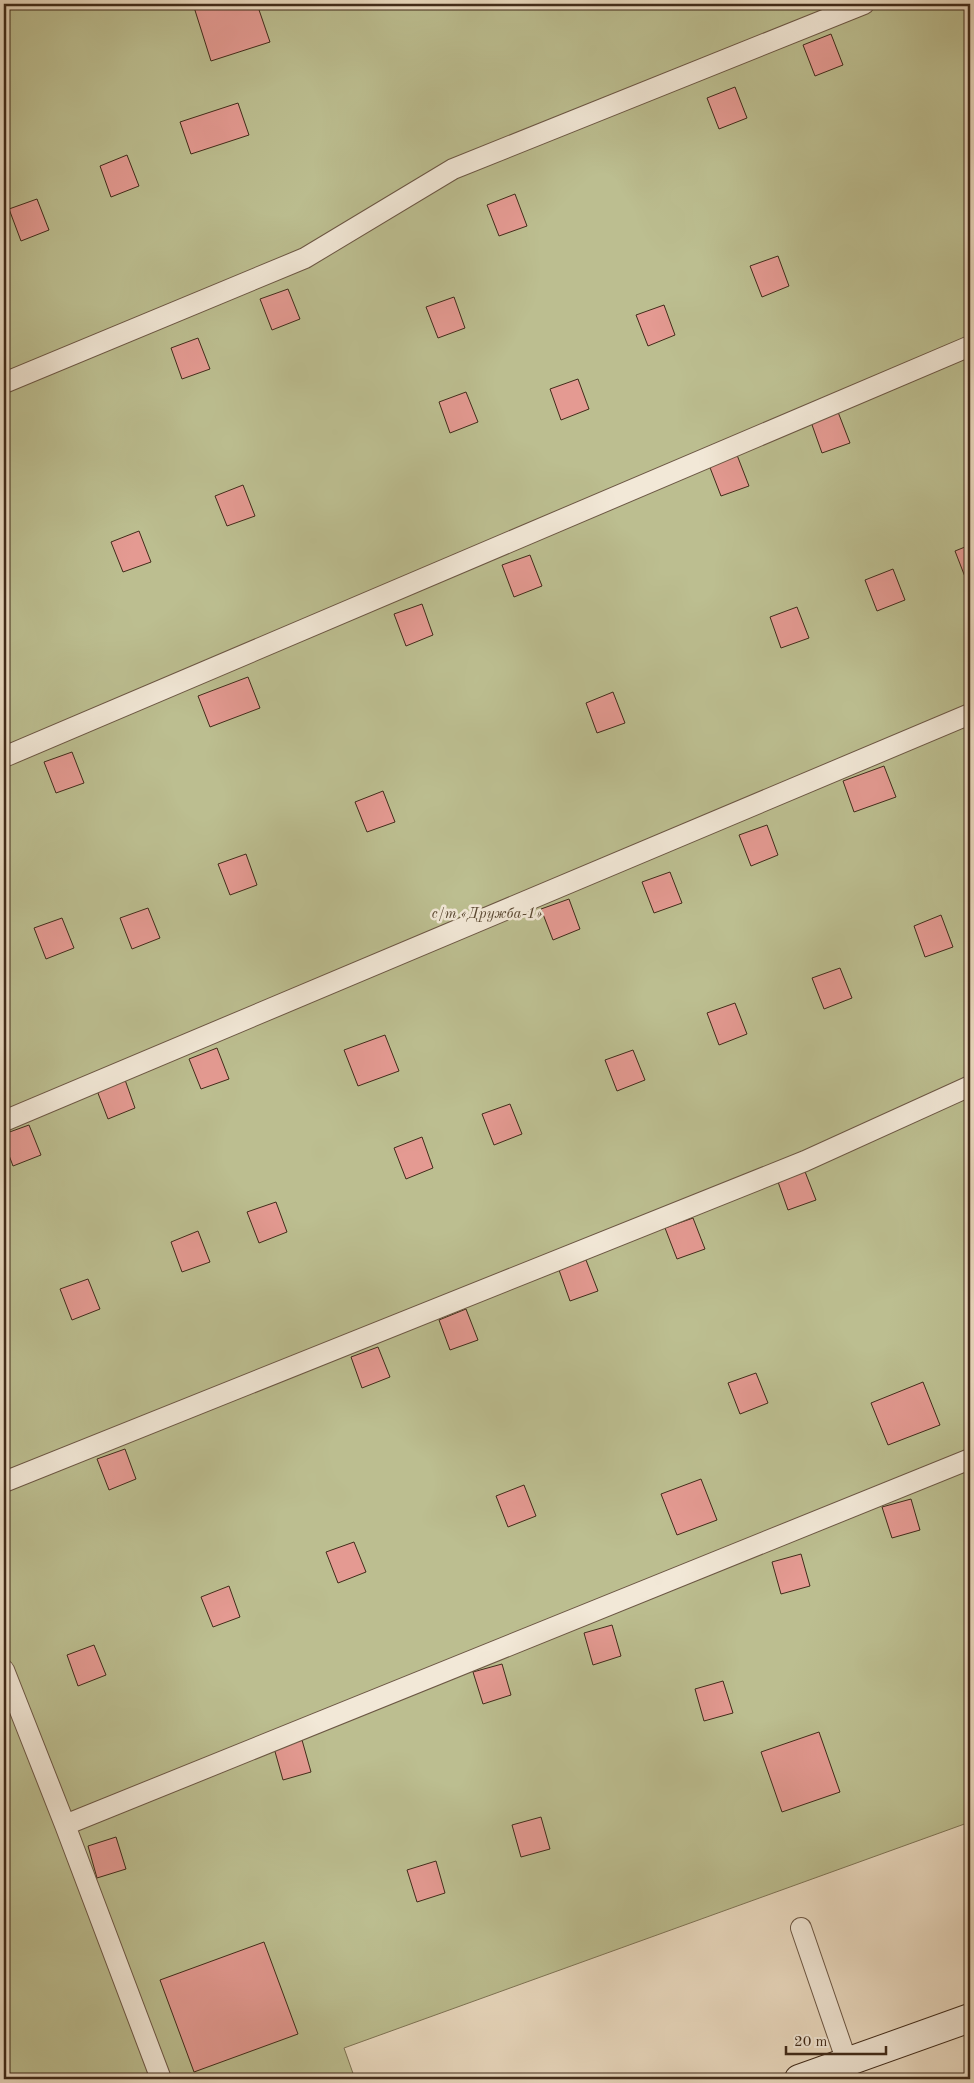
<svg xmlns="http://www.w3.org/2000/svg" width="974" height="2083" viewBox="0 0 974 2083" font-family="'Old Standard TT',serif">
<rect width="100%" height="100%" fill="#ebdbc1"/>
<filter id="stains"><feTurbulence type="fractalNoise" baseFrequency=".004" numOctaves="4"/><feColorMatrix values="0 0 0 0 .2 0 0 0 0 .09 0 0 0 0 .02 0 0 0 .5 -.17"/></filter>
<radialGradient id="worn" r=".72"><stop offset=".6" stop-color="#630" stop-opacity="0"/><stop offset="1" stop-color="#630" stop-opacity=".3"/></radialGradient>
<!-- garden -->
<path fill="#bcbe90" stroke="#7e7455" d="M4 4H970V1822L344 2048 355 2079H4Z"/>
<!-- building -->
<path fill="#e49a92" stroke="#412b1a" d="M193 4H257L270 42 211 61Z
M831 34 843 65 815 76 803 45Z
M735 87 747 118 719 129 707 98Z
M238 103 249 135 191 154 180 122Z
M127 155 139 186 111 197 100 166Z
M515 194 527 226 499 236 487 205Z
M37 199 49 230 21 241 9 209Z
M778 256 789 286 762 297 750 266Z
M288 289 300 319 272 330 260 299Z
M454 297 465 328 438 338 426 307Z
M664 305 675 335 648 346 636 315Z
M198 338 210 369 182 379 171 348Z
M578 379 589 409 561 420 550 389Z
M466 392 478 422 450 433 439 402Z
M838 412 850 443 822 453 811 422Z
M737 455 749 486 721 496 709 465Z
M243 485 255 516 227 526 215 496Z
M139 531 151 562 123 572 111 542Z
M970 545V581L967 582 955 551Z
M530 555 542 586 514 597 502 565Z
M893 569 905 600 877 611 865 580Z
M422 604 433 635 406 646 394 614Z
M797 607 809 638 781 648 770 617Z
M248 677 260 708 210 727 198 696Z
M613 692 625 723 597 733 586 703Z
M72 752 84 783 56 793 44 762Z
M884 766 896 797 854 812 843 781Z
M383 791 395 822 367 832 355 802Z
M767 825 778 855 751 866 739 835Z
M246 854 257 885 230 895 218 864Z
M670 872 682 903 654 913 642 882Z
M569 899 580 929 553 940 541 909Z
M148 908 160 938 132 949 120 918Z
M941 915 953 947 925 957 914 926Z
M62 918 74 948 46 959 34 928Z
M840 968 852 998 824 1009 812 978Z
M735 1003 747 1034 719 1045 707 1013Z
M385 1035 399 1071 358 1086 344 1050Z
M217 1048 229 1079 201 1089 189 1059Z
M633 1050 645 1080 617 1091 605 1060Z
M124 1077 135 1108 108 1119 96 1088Z
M510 1104 522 1134 494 1145 482 1114Z
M29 1125 41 1155 13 1166 4 1142V1134Z
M422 1137 433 1168 406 1179 394 1148Z
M804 1169 816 1200 788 1210 777 1179Z
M276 1202 287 1232 259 1243 247 1212Z
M693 1218 705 1249 677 1259 665 1228Z
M198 1231 210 1262 182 1272 171 1242Z
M586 1260 598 1291 570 1301 559 1270Z
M88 1279 100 1309 72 1320 60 1289Z
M466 1309 478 1340 450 1350 439 1320Z
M378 1347 390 1377 362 1388 351 1357Z
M756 1373 768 1403 740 1414 728 1383Z
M923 1382 940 1425 888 1445 871 1403Z
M125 1449 136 1479 109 1490 97 1459Z
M701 1479 717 1520 677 1535 661 1494Z
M524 1485 536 1516 508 1527 496 1496Z
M911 1499 920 1530 892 1538 882 1507Z
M354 1542 366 1572 338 1583 326 1552Z
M801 1554 810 1586 781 1594 772 1562Z
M229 1586 240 1617 213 1627 201 1597Z
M612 1625 621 1656 593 1665 584 1633Z
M94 1645 106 1675 78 1686 67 1655Z
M502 1664 511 1695 483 1704 473 1672Z
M723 1681 733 1713 704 1721 695 1689Z
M819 1732 840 1792 782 1812 761 1752Z
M302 1740 311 1772 283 1780 274 1748Z
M541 1817 550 1849 521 1857 512 1825Z
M116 1837 126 1869 97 1878 88 1846Z
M436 1861 445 1893 417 1902 407 1870Z
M264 1942 298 2034 194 2072 160 1980Z
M4 1956 8 1972 4 1974Z"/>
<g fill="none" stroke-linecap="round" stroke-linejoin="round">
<!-- service casing -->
<g stroke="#6c5744" stroke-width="22">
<path id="service" d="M4 383 305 258 453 169 864 4
M4 757 970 346
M4 1121 970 714
M4 1482 805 1161 970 1086
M4 1670 65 1825 161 2079
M65 1825 970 1459
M801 1928 847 2062"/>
</g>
<!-- secondary casing -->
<g stroke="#412b1a" stroke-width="30">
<path id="secondary" d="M799 2079 970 2018"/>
</g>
<!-- service -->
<use href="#service" stroke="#f2e8d7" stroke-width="20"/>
<!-- secondary -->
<use href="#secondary" stroke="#f2e8d7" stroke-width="28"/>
</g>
<g text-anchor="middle" stroke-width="5" stroke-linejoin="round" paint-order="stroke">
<!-- park labels -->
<g font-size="15" font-style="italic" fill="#5a4832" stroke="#f2e8d7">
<text x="487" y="918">с/т «Дружба-1»</text>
</g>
</g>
<!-- margin -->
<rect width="974" height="2083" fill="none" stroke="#ebdbc1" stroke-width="20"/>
<rect x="5" y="5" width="964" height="2073" fill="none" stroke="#412b1a" stroke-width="2.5"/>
<rect x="10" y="10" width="954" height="2063" fill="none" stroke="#412b1a"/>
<!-- scale -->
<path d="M786 2046v8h100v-8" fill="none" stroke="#412b1a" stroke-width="2.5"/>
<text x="794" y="2046" font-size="15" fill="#412b1a" stroke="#f2e8d7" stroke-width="4" paint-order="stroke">20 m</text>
<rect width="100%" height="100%" filter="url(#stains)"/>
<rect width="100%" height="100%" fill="url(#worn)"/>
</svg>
